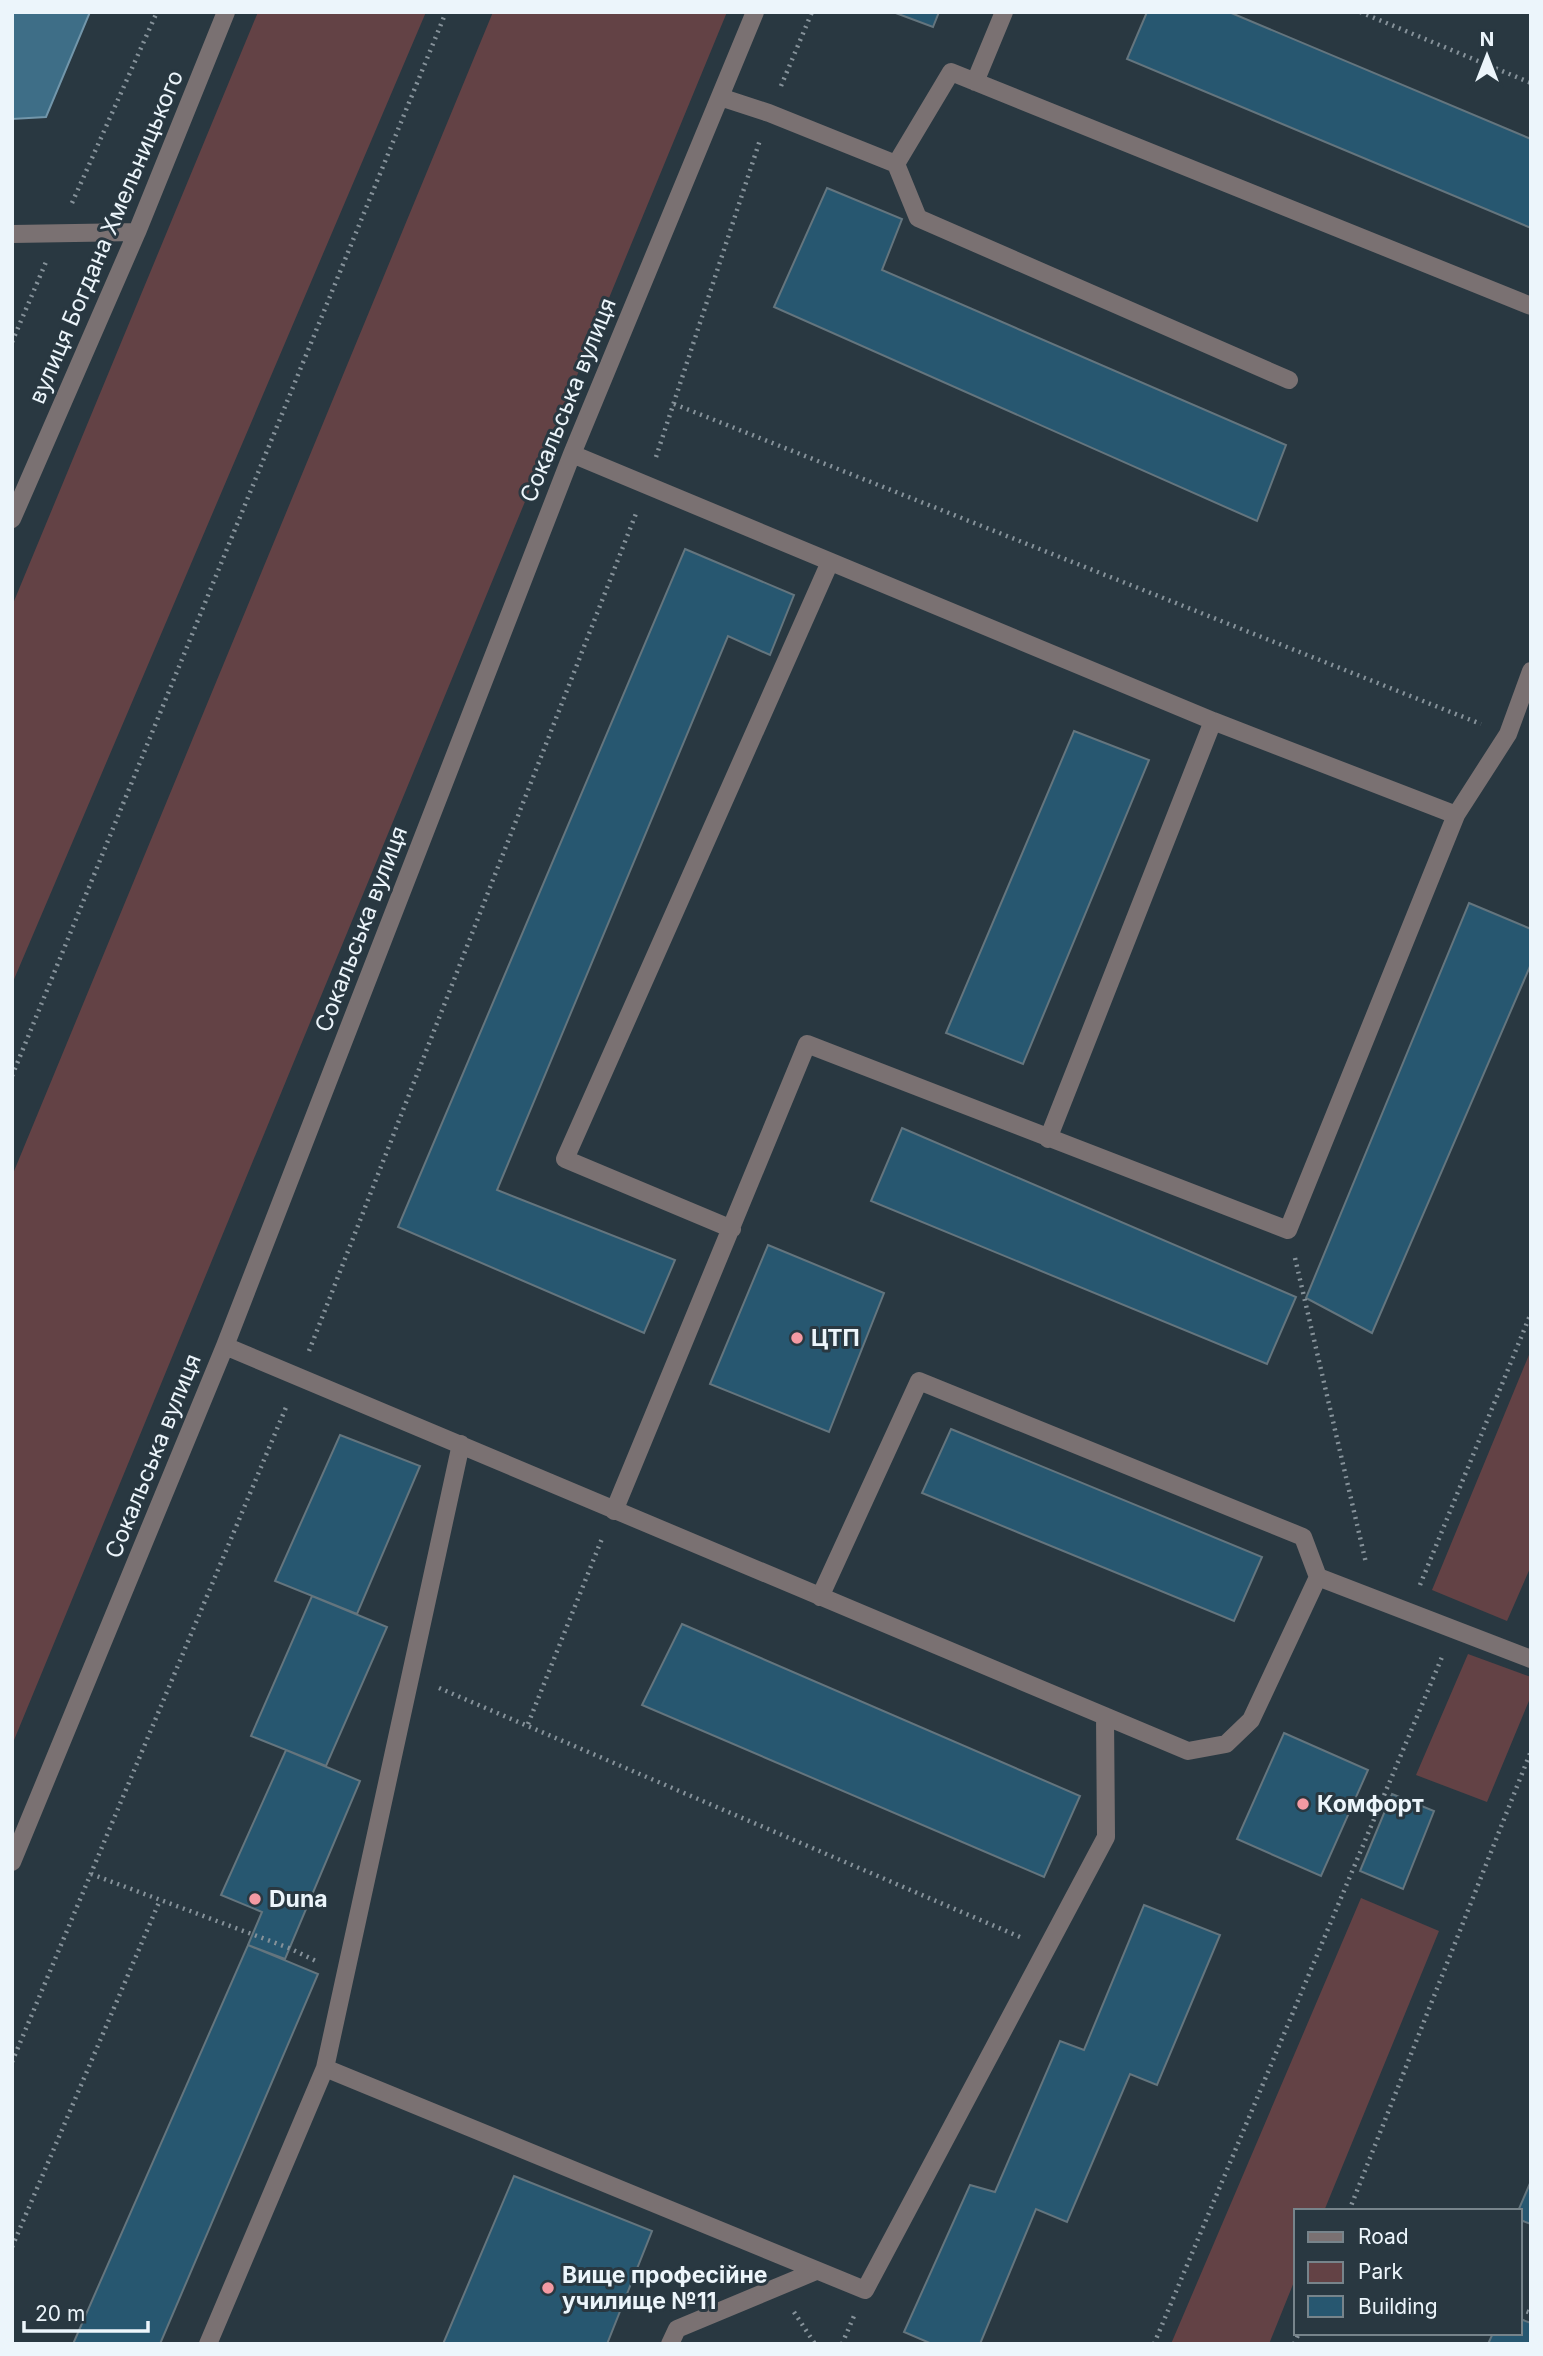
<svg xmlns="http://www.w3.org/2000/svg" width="1543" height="2356" viewBox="0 0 1543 2356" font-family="Inter,sans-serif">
<rect width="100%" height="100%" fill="#293841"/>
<!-- green -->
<path fill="#634245" d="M258 12H426L12 984V606Z
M493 12H727L12 1745V1176Z
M1531 1350V1566L1507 1621 1432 1590Z
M1468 1654 1531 1677V1696L1487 1802 1416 1775Z
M1361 1898 1439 1931 1324 2211H1296V2277L1269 2344H1171Z"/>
<!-- water -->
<path fill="#3e6e87" stroke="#7296aa" stroke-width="2" d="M12 12H90L46 117 12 119Z"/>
<!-- building -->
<path fill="#275770" stroke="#64757e" stroke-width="2" d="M893 12H939L933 27Z
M1147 12H1229L1531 139V228L1127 59Z
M827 188 902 219 882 270 1286 445 1257 521 774 307Z
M685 549 794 595 770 655 728 636 497 1190 675 1260 644 1333 398 1227Z
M1074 731 1149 760 1023 1064 946 1033Z
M1469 903 1531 929V964L1372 1333 1306 1298Z
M902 1128 1296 1297 1267 1364 871 1201Z
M768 1245 884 1293 829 1432 710 1384Z
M951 1429 1262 1557 1234 1621 922 1493Z
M340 1435 420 1466 357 1614 275 1581Z
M312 1596 387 1627 326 1766 251 1736Z
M682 1624 1080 1796 1044 1877 642 1705Z
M1284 1733 1368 1770 1321 1876 1237 1839Z
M286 1750 360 1781 285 1959 248 1945 262 1912 221 1895Z
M1392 1794 1434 1811 1403 1889 1360 1871Z
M1144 1905 1220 1935 1157 2085 1130 2074 1067 2222 1036 2209 980 2344H932L904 2332 970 2185 995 2192 1060 2041 1084 2050Z
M248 1945 318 1974 160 2344H73Z
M514 2176 652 2231 607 2344H443Z
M1531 2181V2224L1520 2220 1518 2211Z
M1520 2319 1531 2323V2344H1488L1493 2333H1520Z"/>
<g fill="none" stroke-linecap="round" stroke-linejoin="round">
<!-- path -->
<path stroke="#86929a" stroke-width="4.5" stroke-dasharray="2 5" stroke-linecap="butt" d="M1360 12 1531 83
M781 86 812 12
M72 203 157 12
M12 342 46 262
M674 404 1481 724
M656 457 760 140
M12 1076 446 12
M1295 1258 1366 1563
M309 1351 637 511
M1420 1585 1531 1313
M439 1688 1020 1937
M528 1724 603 1536
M91 1874 289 1948 318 1962
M12 2062 287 1405
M1349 2211 1531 1751
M12 2247 160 1900
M1520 2309 1531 2313
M794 2312 815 2344
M842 2344 854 2316
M1154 2344 1442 1657
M1294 2344 1299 2333"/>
<!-- minor -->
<path stroke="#7a7172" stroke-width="18" d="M975 82 1004 12
M720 97 769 113 896 164 951 72 1531 306
M896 164 918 218 1289 380
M12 234 137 232
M572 454 1213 721 1456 815
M12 519 137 232 226 12
M1048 1139 1213 721
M732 1229 565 1159 830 562
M225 1346 1188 1751 1226 1744 1251 1720 1318 1577 1531 1659
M614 1511 807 1044 1288 1230 1456 815 1508 734 1531 671
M820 1597 919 1381 1303 1537 1318 1577
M12 1862 225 1346 572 454 755 12
M325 2068 461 1444
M208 2344 325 2068 865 2290 1106 1837 1105 1716
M670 2344 677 2329 816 2271"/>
</g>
<!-- markers -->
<g fill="#f49aa3" stroke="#293841" stroke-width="2.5">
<circle cx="797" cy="1338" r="7"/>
<circle cx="1303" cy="1804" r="7"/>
<circle cx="255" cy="1899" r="7"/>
<circle cx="548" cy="2288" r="7"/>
</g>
<g text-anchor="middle" stroke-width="6" stroke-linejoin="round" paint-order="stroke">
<!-- street labels -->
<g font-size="23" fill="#ecf5fb" stroke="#293841">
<text transform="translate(106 237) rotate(-67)" y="8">вулиця Богдана Хмельницького</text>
<text transform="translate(568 400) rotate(-68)" y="8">Сокальська вулиця</text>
<text transform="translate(361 929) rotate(-69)" y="8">Сокальська вулиця</text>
<text transform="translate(153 1456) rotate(-68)" y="8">Сокальська вулиця</text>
</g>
<!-- poi labels -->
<g font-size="23" font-weight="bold" fill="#ecf5fb" stroke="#293841" text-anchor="start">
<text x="811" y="1346">ЦТП</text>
<text x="1317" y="1812">Комфорт</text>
<text x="269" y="1907">Duna</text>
<text x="562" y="2283">Вище професійне<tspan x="562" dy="26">училище №11</tspan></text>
</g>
</g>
<!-- border -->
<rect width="1543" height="2356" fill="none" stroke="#ecf5fb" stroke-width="28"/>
<!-- legend -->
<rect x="1294" y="2209" width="228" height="126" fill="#293841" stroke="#77848b" stroke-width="2"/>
<rect x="1308" y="2232" width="35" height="10" fill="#7a7172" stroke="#77848b" stroke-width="2"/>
<text x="1358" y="2244" font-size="21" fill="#ecf5fb">Road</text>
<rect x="1308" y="2262" width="35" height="21" fill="#634245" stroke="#77848b" stroke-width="2"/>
<text x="1358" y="2279" font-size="21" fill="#ecf5fb">Park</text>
<rect x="1308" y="2296" width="35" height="21" fill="#275770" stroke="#77848b" stroke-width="2"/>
<text x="1358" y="2314" font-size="21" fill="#ecf5fb">Building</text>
<!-- north arrow -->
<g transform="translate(1487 56)" stroke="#293841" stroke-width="5" paint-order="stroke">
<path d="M0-5L12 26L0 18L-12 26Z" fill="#ecf5fb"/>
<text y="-10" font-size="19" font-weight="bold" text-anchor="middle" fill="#ecf5fb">N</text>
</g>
<!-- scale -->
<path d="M24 2321v10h124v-10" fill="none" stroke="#ecf5fb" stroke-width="3.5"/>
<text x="35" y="2321" font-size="21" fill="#ecf5fb" stroke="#293841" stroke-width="5" paint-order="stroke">20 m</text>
</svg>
